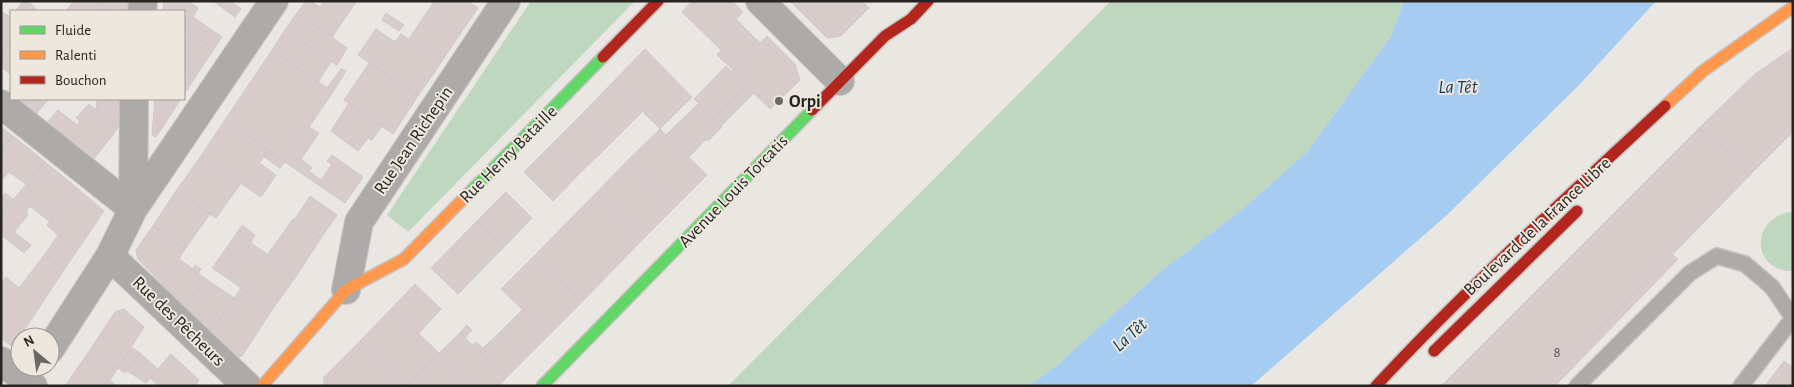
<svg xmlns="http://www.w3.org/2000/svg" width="1794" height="387" viewBox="0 0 1794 387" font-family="'Alegreya Sans',sans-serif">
<rect width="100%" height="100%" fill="#eae6e2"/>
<!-- green -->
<path fill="#c0d7bf" d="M531 1H635L408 232 387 215Z
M1111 1H1404L1391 36 1307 152 1239 212 1161 271 1054 368 1028 386H728Z
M1788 212H1793L1792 271C1754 271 1748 223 1788 212Z"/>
<!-- water -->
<path fill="#a6cdf1" d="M1404 1H1656L1580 84 1447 215 1251 386H1028L1054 368 1161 271 1239 212 1307 152 1391 36Z"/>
<!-- building -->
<path fill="#d8ccca" stroke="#cdc9c8" d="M23 1H28L36 9 34 11H16Z
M74 1H95L107 11H66Z
M95 1H129L128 11H107Z
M164 1H188L198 8 193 17 222 37 214 49 184 29V11H163Z
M213 1H230L241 9 235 17Z
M306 1H310L320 7 324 1 356 2 332 37 297 13Z
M435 1H467L478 8 460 34 427 12Z
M692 1H732L743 12 714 43 682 12Z
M790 1H862L869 8 841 36 827 38Z
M1 12 11 17V41L1 53Z
M427 12 460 34 442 61 409 39Z
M297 13 347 48 337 65 285 30Z
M386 13 404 25 399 31 382 20Z
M737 20 760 43 733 70 717 55 721 50 714 43Z
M184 29 214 49 196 76 184 67Z
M376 29 395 42 401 34 442 61 418 96 358 55Z
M285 30 331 62 318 82 272 50Z
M767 36 795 64 800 80 770 109 732 72Z
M11 41V75L1 67V53Z
M1793 48V132L1753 172 1699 128 1755 74Z
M645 49 692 97 660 129 613 82Z
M272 50 333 92 285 162 225 120Z
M370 62 418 96 393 134 344 100Z
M726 66 746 86 714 119 694 99Z
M184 67 196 76 184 95Z
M341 69 346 71 333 92 327 88Z
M613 82 642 112 610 144 581 115Z
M746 86 754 93 721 126 714 119Z
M25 99H49L36 114 22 102Z
M97 99H120L118 128 96 109Z
M155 99H181L156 137 152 135Z
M349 103 382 126 372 140 368 138 358 151 331 131Z
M89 104 118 128 93 160 47 123 58 110 77 125 80 121 76 118Z
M698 104 722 127 708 141 706 139 689 157 666 135Z
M581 115 610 144 578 175 549 147Z
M225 120 269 150 259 163 276 175 261 197 201 156Z
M1 127 13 136 1 151Z
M309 127 319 133 301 159 312 168 309 171 321 180 332 164 327 161 332 155 363 177 345 203 285 162Z
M1699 128 1753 172 1544 386H1441Z
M660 129 707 175 674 208 627 161Z
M13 136 45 162 26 184 9 172 1 181V151Z
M549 147 578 175 553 201 524 172Z
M269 150 285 162 280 168 264 157Z
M201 156 241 183 216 218 176 191Z
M627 161 674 208 642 240 596 193Z
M45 162 77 188 50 222 30 206 26 212 28 215 14 232 31 245 24 253 1 235V214Z
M77 188 104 211 64 270 45 254 58 235 47 225Z
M176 191 210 214 185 249 153 226Z
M506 192 532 218 504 247 477 221Z
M5 193 13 199 1 214V199Z
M596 193 642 240 582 302 534 256Z
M310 196 337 215 321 238 295 219Z
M293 219 321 238 297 275 268 254Z
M477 221 504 247 458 294 431 268Z
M242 225 255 235 251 243 237 233Z
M153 226 185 249 163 285 138 259 136 250Z
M237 233 251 243 227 278 212 268Z
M251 243 297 275 272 310 227 278Z
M45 254 64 270 13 347 1 338V283L6 277 19 288Z
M1672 254 1678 259 1555 386H1544Z
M534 256 582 302 549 335 501 289Z
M179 259 193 269 195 265 201 269 198 273 206 279 185 308 163 285Z
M206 279 234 298 210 333 185 308Z
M415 284 441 309 418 334 392 308Z
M241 288 272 310 242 356 234 358 210 333Z
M392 308 439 353 407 386 360 341Z
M124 309 144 327 118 368 90 350 115 312Z
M523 309 549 335 526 358 500 332Z
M467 325 472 330 465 338 460 333Z
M500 332 526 358 506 378 473 345 476 342 483 348Z
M460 333 506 378 499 386H471L439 353Z
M360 341 407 386H324V377Z
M131 347 140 353 125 373 118 368Z
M90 350 118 368 110 380 116 386H65Z
M140 353 158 369 146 383 127 371Z
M439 353 471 386H407Z
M171 354 199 380 195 386H159L150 378Z
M1784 361 1793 368V386H1765Z"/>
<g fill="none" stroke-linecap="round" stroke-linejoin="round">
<!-- lane casing -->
<g stroke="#c6c3c0" stroke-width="18">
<path id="lane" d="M1577 386 1690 273 1717 256 1745 264 1772 287 1793 318 1741 386"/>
</g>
<!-- street casing -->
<g stroke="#c6c3c0" stroke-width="30">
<path id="street" d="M760 1 840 81
M142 11 143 1
M1 104 133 209
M133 209 134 99
M110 256 247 386
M346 290 359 222 506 1
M50 349 110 256 133 209 274 1
M1 361 33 386"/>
</g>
<!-- fast casing -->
<g stroke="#c6c3c0" stroke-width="14">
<path id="fast" d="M468 194 603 57
M542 386 812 110"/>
</g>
<!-- slow casing -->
<g stroke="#c6c3c0" stroke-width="14">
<path id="slow" d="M1665 106 1703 71 1793 7
M262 386 346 290 404 259 468 194"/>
</g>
<!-- jam casing -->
<g stroke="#c6c3c0" stroke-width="14">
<path id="jam" d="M603 57 658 1
M812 110 885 36 911 19 928 1
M1434 351 1577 211
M1376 386C1467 288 1567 197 1665 106"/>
</g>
<!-- lane -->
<use href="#lane" stroke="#adaaaa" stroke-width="15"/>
<!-- street -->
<use href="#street" stroke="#adaaaa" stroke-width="28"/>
<!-- fast -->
<use href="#fast" stroke="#63d668" stroke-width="11"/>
<!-- slow -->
<use href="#slow" stroke="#ff974d" stroke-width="11"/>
<!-- jam -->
<use href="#jam" stroke="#b3261e" stroke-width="11"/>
</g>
<!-- markers -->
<circle fill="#6b6965" stroke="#ede7de" stroke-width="2" cx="779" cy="101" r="5"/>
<g text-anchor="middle" stroke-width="4" stroke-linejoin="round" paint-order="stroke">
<!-- number labels -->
<g font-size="15" fill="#575250">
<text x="1557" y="357">8</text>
</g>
<!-- poi labels -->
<g font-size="18" font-weight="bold" fill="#272522" stroke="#ede7de" text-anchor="start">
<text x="789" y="107">Orpi</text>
</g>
<!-- street labels -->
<g font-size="18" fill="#272522" stroke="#ede7de">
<text transform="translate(413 140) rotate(-56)" y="6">Rue Jean Richepin</text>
<text transform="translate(508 154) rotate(-45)" y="6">Rue Henry Bataille</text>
<text transform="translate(733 191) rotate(-46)" y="6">Avenue Louis Torcatis</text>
<text transform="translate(1537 226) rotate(-43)" y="6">Boulevard de la France Libre</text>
<text transform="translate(179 321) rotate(44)" y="6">Rue des Pêcheurs</text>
</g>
<!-- water labels -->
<g font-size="19" font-style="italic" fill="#103a5c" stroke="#ede7de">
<text x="1458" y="93">La Têt</text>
<text transform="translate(1129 334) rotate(-42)" y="7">La Têt</text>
</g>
</g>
<!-- border -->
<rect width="1794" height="387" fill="none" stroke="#272522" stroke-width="5"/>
<!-- legend -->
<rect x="10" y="10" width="175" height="90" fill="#ede7de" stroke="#9e9993"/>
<rect x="20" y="26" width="25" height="8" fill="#63d668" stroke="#9e9993"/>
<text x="55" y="35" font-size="15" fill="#272522">Fluide</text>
<rect x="20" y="51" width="25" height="8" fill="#ff974d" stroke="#9e9993"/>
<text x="55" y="60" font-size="15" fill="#272522">Ralenti</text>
<rect x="20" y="76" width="25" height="8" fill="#b3261e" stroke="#9e9993"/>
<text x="55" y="85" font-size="15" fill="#272522">Bouchon</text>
<!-- north arrow -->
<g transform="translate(35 352) rotate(331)"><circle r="24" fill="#ede7de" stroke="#9e9993"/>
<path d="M0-4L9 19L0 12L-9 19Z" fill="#6b6965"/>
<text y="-8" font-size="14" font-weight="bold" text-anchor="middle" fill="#272522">N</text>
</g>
</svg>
